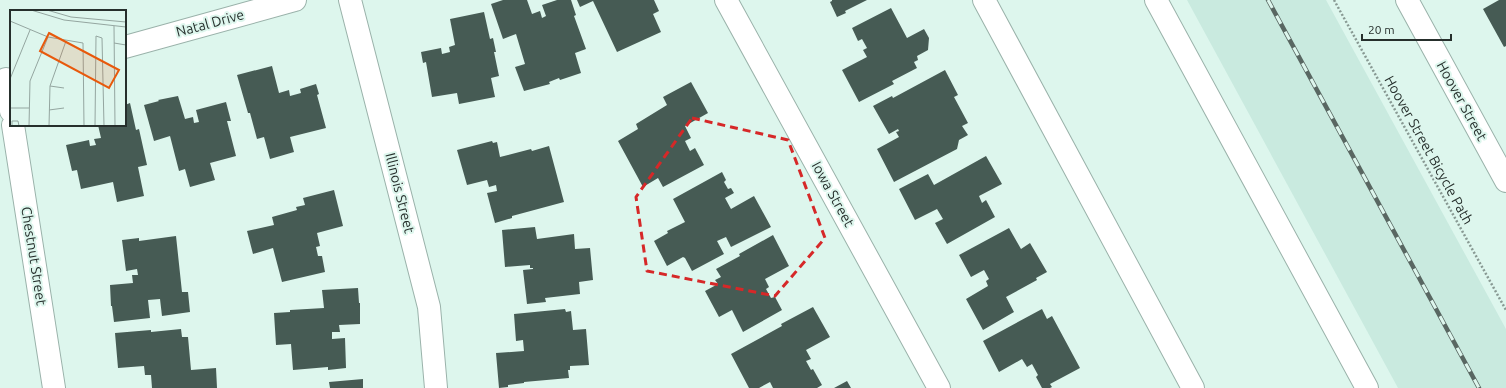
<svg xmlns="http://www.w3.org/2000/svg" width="1506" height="388" viewBox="0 0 1506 388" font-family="Ubuntu,sans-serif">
<rect width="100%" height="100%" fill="#ddf6ed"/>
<!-- built -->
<path fill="#c9eadf" d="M1187 0H1326L1506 329V388H1398Z"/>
<!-- building -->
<path fill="#465b54" d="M503 0H527L532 14 540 11 542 18 546 16 542 5 557 0H571L576 15 574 16 586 49 575 53 581 73 560 80 559 78 549 82 550 84 524 91 515 67 525 64 516 34 503 39 491 4Z
M577 0H654L659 11 653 14 661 32 617 52 593 1 580 7Z
M832 0H867L845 11 846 13 837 17 830 2 832 1Z
M1499 0H1506V46L1504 47 1483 9Z
M891 8 907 38 924 29 929 38 928 50 917 56 918 60 914 62 917 68 892 81 894 84 859 102 842 70 867 57 863 50 867 48 862 39 858 41 852 28Z
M484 12 490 39 493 38 496 52H494L499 76 491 78 495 97 459 104 457 93 432 97 426 62 423 63 421 52 441 48 442 54 450 52 449 47 455 45 450 19Z
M272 66 279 93 289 90 290 96 301 93 300 89 316 84 319 94 317 95 326 128 290 137 294 152 270 159 264 137 257 139 250 113H248L237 75Z
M945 70 958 95 954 97 968 123 962 126 968 135 959 140 957 149 894 182 877 149 899 137 896 132 899 131 898 129 889 134 873 106 892 96 893 98Z
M691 82 708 113 685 126 691 138 685 141 690 151 695 148 704 165 663 187 658 178 643 187 618 141 638 129 636 124 667 105 663 97Z
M178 96 185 119 193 117 194 123 199 122 196 110 226 102 231 121H227L236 156 210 163 215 180 190 187 185 169 179 171 170 136 154 141 144 105 159 101 158 100Z
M130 103 136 130 139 129 147 165 138 167 144 196 117 202 113 182 81 189 77 170 72 171 66 145 89 140 90 146 96 145 94 139 101 138 98 125H125V105Z
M492 141 493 143 497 142 500 157 531 149 532 151 549 146 564 202 512 216V218L495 223 487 193 497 191 496 185 489 187 487 180 467 185 457 150Z
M986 156 1002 184 979 196 982 203 986 200 995 217 947 244 935 223 943 219 937 209 915 220 899 189 928 174 934 185Z
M722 172 726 180 724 182 728 189 731 188 734 193 725 198 731 209 754 196 771 227 731 247 726 237 717 241 724 254 692 271 685 258 683 257 667 266 654 241 668 233 667 231 685 222 673 199Z
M334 190 343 226 317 233 320 246 316 247 318 256H322L325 272 282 282 273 248 253 254 247 231 274 225 272 217 297 210 296 207 305 205 303 198Z
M535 227 537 239 574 234 575 249 590 248 593 280 579 282 580 294 545 298 546 302 527 304 523 270 533 269V268H530V265L505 267 502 230Z
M1009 228 1021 249 1030 243 1047 272 1036 278 1037 280 1006 297 1014 312 983 330 966 299 988 286 986 281 989 279 984 270 971 277 959 255Z
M773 235 789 266 765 279 769 287 766 289 771 298 775 297 782 310 743 332 732 310 719 317 705 291 718 284 715 280 721 277 716 269 740 256 739 254Z
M176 236 182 292H188L190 312 162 316 160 299 148 300 150 318 114 322 112 306H111L110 285 133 283 132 275H138L137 269 126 271 122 240 139 238V241Z
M358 288 359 303H360V324L339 325 340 332H332V339L345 338 346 368 328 370V367L293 370 291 344 276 345 274 313 290 312V310L324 308 322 290Z
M813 307 830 337 806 350 811 359 806 361 811 370 813 369 822 385 817 388H773L770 382 759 388H749L731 354 782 326 781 324Z
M565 309 566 312 571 311 573 330 586 329 589 365 570 366V370H568L569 378 524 382V383L508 385V387L499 388 496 353 524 351 523 340 516 341 514 314Z
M1042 309 1047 319 1052 316 1080 368 1050 384 1052 387 1050 388H1042L1036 377 1038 375 1032 364 1027 367 1022 359 999 372 983 341Z
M181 329 182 337H188L191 370 216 368 217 388H152L151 375H145L144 366 118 368 115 333 151 330V332Z
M363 379V388H330L329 382Z
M847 381 851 388H834Z"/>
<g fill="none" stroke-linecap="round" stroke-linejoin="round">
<!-- minor casing -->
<g stroke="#9ab2aa" stroke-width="24">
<path id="minor" d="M350 0 429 307 436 388
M726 0 939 388
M984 0 1193 388
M1156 0 1367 388
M1407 0 1506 181
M125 47 295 0
M6 79 11 111
M13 125 54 388"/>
</g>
<!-- path -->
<path stroke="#889993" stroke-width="2.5" stroke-dasharray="2 2" stroke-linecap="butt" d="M1334 0 1506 310"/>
<!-- minor -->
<use href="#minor" stroke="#fff" stroke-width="22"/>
<!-- rail casing -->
<g stroke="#596762" stroke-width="4.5">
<path id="rail" d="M1268 0 1479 388"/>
</g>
<!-- rail -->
<use href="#rail" stroke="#ddf6ed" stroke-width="3" stroke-dasharray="9" stroke-linecap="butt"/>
</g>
<!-- marked area -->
<path fill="none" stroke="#d62828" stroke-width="3" stroke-dasharray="8 5" stroke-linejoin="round" d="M692 118 788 140 825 238 775 296 647 271 636 197Z"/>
<g text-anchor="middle" stroke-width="4" stroke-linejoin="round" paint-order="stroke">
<!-- street labels -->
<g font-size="14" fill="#262f2c" stroke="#ddf6ed">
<text transform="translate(210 23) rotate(-15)" y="5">Natal Drive</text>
<text transform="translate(1462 101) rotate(61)" y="5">Hoover Street</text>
<text transform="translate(1429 150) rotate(61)" y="5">Hoover Street Bicycle Path</text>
<text transform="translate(400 193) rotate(76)" y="5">Illinois Street</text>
<text transform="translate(833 194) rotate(61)" y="5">Iowa Street</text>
<text transform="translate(34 256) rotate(81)" y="5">Chestnut Street</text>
</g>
</g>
<!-- overview -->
<g transform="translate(10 10)">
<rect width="116" height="116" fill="#ddf6ed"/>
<path fill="none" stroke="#94a6a0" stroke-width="1" d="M21 0 54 10 116 17M37 0 61 7 116 12M0 11 38 27 73 33 74 116M104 16 105 116M104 33 116 35M0 69 20 20M40 76 54 78M0 98H19M39 100 54 98M2 116V111H8L9 116M19 116 20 71 38 27M39 116 40 76 56 31M85 116 86 26 92 28 94 116"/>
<path fill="#e8590c" fill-opacity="0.15" stroke="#e8590c" stroke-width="2" d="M39 23 109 60 99 78 30 41Z"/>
<rect width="116" height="116" fill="none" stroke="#262f2c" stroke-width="2"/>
</g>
<!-- scale -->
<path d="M1362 34v6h89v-6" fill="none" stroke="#262f2c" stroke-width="2"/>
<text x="1368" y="34" font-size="12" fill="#262f2c" stroke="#ddf6ed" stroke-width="3" paint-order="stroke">20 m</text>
</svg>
